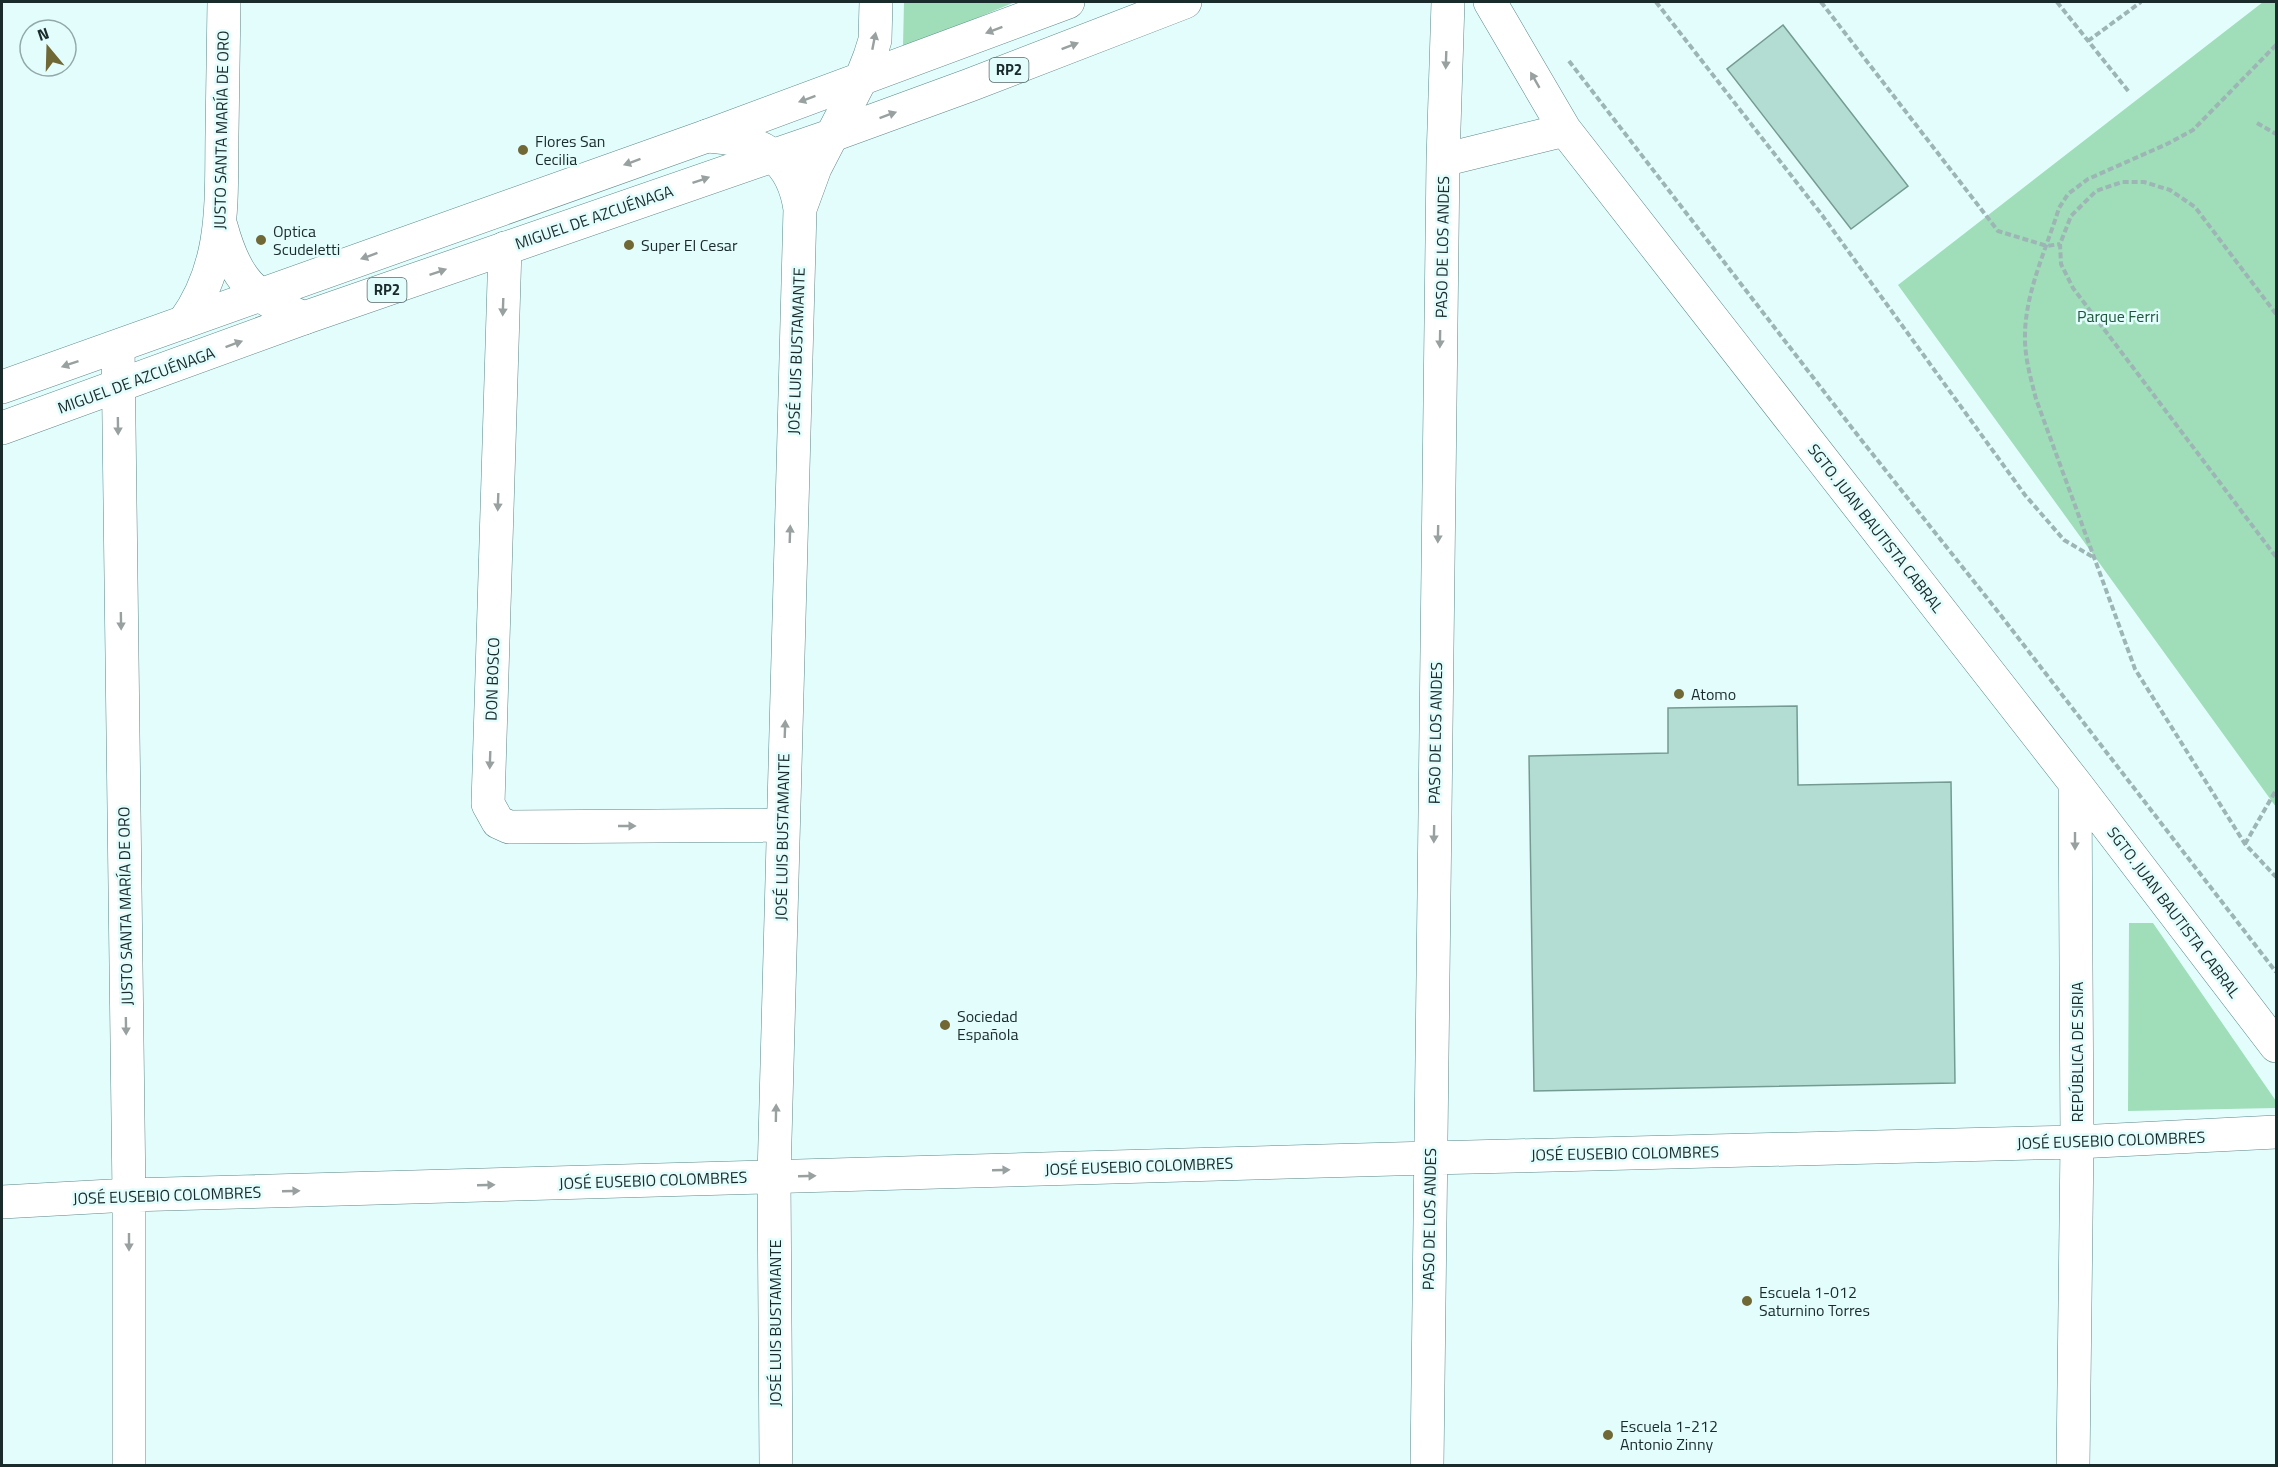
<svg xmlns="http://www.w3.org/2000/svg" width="2278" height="1467" viewBox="0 0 2278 1467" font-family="'Titillium Web',sans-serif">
<rect width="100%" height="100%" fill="#e3fdfd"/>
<!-- green -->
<path fill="#9fdeb9" d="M904 2H1015L953 28 903 46Z
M2263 2H2276V807L1898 285Z
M2129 923H2153L2276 1101V1108L2128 1111Z"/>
<!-- building -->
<path fill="#b3ddd2" stroke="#749b91" stroke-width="1.5" d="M1783 25 1908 186 1851 229 1727 69Z
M1797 706 1798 785 1951 782 1955 1083 1534 1091 1529 756 1668 753V708Z"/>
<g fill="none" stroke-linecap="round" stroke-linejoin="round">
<!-- minor casing -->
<g stroke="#5d8787" stroke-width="34">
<path id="minor" d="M1490 2 1565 130 2075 783 2276 1046
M707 136C757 139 792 154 800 209L774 1177 776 1466
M1443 160 1565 130
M800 209 815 168 861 79 870 56 875 40 876 2
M221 226C236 281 252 296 304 318
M505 248 488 804 498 822 509 827 782 825
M184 322C226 264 221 202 222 134 223 90 223 46 224 2
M118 347 129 1195V1466
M2 1202 129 1195 1430 1158 2077 1142 2276 1132
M1427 1466 1443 160 1448 2
M2073 1466 2077 1142 2075 783"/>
</g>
<!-- major casing -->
<g stroke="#5d8787" stroke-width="34">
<path id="major" d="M2 387 707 136 1068 2
M2 428 304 318 833 135 970 85 1185 2"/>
</g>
<!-- path -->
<path stroke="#9eb5b5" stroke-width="4" stroke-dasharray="6 3" stroke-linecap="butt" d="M1656 2 1822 215 2025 495 2064 540 2093 557
M1821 2 1998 231 2047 246 2060 244
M2057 2 2129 92
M2088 41 2141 2
M2276 45 2193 130 2167 144 2088 179 2068 194 2059 208C2046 250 2024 295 2025 339 2025 359 2031 379 2036 399L2135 669 2245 844 2276 877
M1569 61 1859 437 1999 613 2276 972
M2257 123 2276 134
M2276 314 2195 207 2170 190 2144 182H2122L2096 191 2071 216 2060 244 2061 264 2073 288 2276 557
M2245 844 2276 790"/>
<!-- minor -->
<use href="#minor" stroke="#fff" stroke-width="33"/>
<!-- major -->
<use href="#major" stroke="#fff" stroke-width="33"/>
</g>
<!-- one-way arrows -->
<defs><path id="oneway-solid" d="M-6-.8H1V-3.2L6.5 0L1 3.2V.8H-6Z" transform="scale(1.5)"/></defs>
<g fill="#98a0a0">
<use href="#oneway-solid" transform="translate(994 30) rotate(159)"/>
<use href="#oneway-solid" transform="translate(874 41) rotate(-79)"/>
<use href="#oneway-solid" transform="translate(1070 46) rotate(-21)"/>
<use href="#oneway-solid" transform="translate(1446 60) rotate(92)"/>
<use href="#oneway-solid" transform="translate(1535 80) rotate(-120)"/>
<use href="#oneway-solid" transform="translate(807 99) rotate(160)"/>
<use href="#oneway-solid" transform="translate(888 115) rotate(-20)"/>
<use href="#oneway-solid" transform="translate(632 162) rotate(160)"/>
<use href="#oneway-solid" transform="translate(701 180) rotate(-19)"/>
<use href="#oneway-solid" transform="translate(369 256) rotate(160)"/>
<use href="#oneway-solid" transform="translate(438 272) rotate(-19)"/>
<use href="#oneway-solid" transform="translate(503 307) rotate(92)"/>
<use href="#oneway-solid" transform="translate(1440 339) rotate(91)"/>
<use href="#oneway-solid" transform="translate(234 344) rotate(-20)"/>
<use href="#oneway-solid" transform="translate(70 364) rotate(161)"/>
<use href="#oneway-solid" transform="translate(118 426) rotate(89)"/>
<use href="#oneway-solid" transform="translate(498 502) rotate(92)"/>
<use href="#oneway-solid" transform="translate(790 534) rotate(-88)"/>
<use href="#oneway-solid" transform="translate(1438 534) rotate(91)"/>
<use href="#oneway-solid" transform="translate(121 621) rotate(89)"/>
<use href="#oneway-solid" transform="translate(785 729) rotate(-88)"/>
<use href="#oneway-solid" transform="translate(490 760) rotate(92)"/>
<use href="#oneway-solid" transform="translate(627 826)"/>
<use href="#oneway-solid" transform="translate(1434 834) rotate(91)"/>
<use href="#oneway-solid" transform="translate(2075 841) rotate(90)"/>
<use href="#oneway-solid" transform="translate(126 1026) rotate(89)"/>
<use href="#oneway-solid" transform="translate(776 1113) rotate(-89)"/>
<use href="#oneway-solid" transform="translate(1001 1170) rotate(-2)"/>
<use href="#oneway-solid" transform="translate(807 1176) rotate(-2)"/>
<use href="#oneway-solid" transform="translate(486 1185) rotate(-2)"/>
<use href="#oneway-solid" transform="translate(291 1191) rotate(-2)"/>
<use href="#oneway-solid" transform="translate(129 1242) rotate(90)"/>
</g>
<!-- markers -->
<g fill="#706835" stroke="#e3fdfd" stroke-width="2">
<circle cx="523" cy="150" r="6"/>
<circle cx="261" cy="240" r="6"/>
<circle cx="629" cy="245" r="6"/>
<circle cx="1679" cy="694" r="6"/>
<circle cx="945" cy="1025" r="6"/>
<circle cx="1747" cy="1301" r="6"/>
<circle cx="1608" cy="1435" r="6"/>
</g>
<g text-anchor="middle" stroke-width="5" stroke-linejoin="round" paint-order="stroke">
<!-- shield labels -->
<g fill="#e3fdfd" stroke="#566a6b" stroke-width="1.5">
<rect x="989.5" y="58" width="39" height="24" rx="4.5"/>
<rect x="367.5" y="278" width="39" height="24" rx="4.5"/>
</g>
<g font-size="15" font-weight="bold" fill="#1a2b2c">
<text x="1009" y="75">RP2</text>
<text x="387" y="295">RP2</text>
</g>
<!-- street labels -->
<g font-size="16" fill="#1a2b2c" stroke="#e3fdfd">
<text transform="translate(221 130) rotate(-89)" y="6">JUSTO SANTA MARÍA DE ORO</text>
<text transform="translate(594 217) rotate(-19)" y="6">MIGUEL DE AZCUÉNAGA</text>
<text transform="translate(1442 247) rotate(-89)" y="6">PASO DE LOS ANDES</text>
<text transform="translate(796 351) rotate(-88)" y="6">JOSÉ LUIS BUSTAMANTE</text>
<text transform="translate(136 380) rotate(-20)" y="6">MIGUEL DE AZCUÉNAGA</text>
<text transform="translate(1876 528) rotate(52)" y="6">SGTO. JUAN BAUTISTA CABRAL</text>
<text transform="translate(492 679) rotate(-88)" y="6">DON BOSCO</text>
<text transform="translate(1435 733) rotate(-89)" y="6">PASO DE LOS ANDES</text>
<text transform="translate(782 837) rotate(-89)" y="6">JOSÉ LUIS BUSTAMANTE</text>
<text transform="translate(125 906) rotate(-91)" y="6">JUSTO SANTA MARÍA DE ORO</text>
<text transform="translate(2174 912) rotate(53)" y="6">SGTO. JUAN BAUTISTA CABRAL</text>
<text transform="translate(2077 1052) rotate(-90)" y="6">REPÚBLICA DE SIRIA</text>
<text transform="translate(2111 1140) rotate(-2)" y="6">JOSÉ EUSEBIO COLOMBRES</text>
<text transform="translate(1625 1153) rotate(-1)" y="6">JOSÉ EUSEBIO COLOMBRES</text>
<text transform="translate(1139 1166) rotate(-2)" y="6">JOSÉ EUSEBIO COLOMBRES</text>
<text transform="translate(653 1180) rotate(-2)" y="6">JOSÉ EUSEBIO COLOMBRES</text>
<text transform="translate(167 1195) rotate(-2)" y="6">JOSÉ EUSEBIO COLOMBRES</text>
<text transform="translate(1429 1219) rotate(-89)" y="6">PASO DE LOS ANDES</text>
<text transform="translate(775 1323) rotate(-90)" y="6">JOSÉ LUIS BUSTAMANTE</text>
</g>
<!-- poi labels -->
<g font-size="16" fill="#1a2b2c" stroke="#e3fdfd" text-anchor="start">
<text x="535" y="147">Flores San<tspan x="535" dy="18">Cecilia</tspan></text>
<text x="273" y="237">Optica<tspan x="273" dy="18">Scudeletti</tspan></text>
<text x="641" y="251">Super El Cesar</text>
<text x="1691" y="700">Atomo</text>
<text x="957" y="1022">Sociedad<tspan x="957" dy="18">Española</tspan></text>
<text x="1759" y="1298">Escuela 1-012<tspan x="1759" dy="18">Saturnino Torres</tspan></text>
<text x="1620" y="1432">Escuela 1-212<tspan x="1620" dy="18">Antonio Zinny</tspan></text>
</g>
<!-- park labels -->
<g font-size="16" fill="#1f573b" stroke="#e3fdfd">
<text x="2118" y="322">Parque Ferri</text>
</g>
</g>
<!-- border -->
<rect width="2278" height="1467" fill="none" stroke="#1a2b2c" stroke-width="6"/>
<!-- north arrow -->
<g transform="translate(48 48) rotate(341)"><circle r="28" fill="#e3fdfd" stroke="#93a9a9" stroke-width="1.5"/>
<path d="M0-4.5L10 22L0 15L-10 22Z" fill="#706835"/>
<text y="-9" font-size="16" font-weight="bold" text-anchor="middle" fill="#1a2b2c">N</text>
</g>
</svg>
